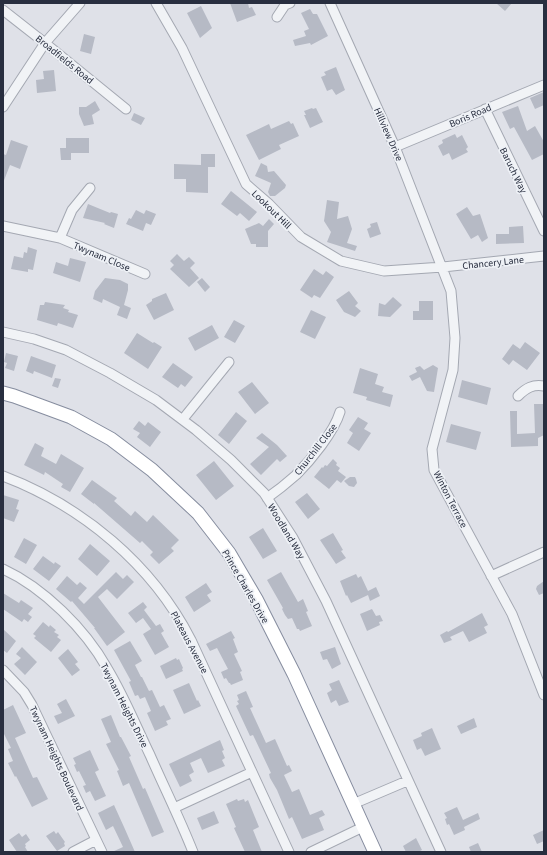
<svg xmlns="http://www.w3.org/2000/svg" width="547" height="855" viewBox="0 0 547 855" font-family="'Source Sans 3',sans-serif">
<rect width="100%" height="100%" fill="#dfe1e8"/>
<!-- building -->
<path fill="#b6bac5" d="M230 3H248L249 8 252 7 256 15 237 22Z
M496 3H512L505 11Z
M201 6 212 28 200 38 187 13Z
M310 9 313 14H317L328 36 311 45 310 43 295 46 293 40 306 36 304 31 309 29 301 13Z
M84 34 95 37 91 54 80 51Z
M336 67 345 90 336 95 332 89 327 91 321 77 326 75 324 72Z
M54 70 56 91 37 93 36 80 44 79 43 71Z
M544 92V105L535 109 530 98Z
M95 101 100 110 92 115 94 124 84 126 79 114V107H86Z
M518 106 527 131 535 126 544 142V154L532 160 514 127 510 129 502 112Z
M312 108 313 109 316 108 323 122 310 128 304 115H306L304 111Z
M134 113 145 118 141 125 131 120Z
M289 121 291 124 293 123 299 136 279 145 281 149 259 160 246 135 269 124 271 129Z
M455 134 457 138 462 135 468 147 466 149 468 152 452 160 449 153 443 156 438 146 443 143 442 140Z
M66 138H89V153H71V160H61L60 148H66Z
M11 140 28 146 20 169 10 165 3 183V154L6 155Z
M201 154H215V167H208V193L186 192V179H174V164L201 165Z
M261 163 267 166 268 172 274 171 286 185 285 188 275 196H270L268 192 271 183 255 176Z
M231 191 257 212 249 221 240 213 237 216 221 204Z
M327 200 339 202 337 219 348 216 352 229 347 243 357 246 355 251 327 242 331 232 324 221Z
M88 204 110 213 111 212 118 214 114 228 104 224 105 223 83 218Z
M467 207 473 216 480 214 488 238 482 242 478 235 471 239 456 214Z
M136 210 144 214 146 210 156 214 151 225 146 223 143 231 126 224 129 218 131 219Z
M269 219 274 224 268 231V247H256V244H251L245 229 259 223 263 226Z
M377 222 381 234 370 238 367 229 371 227 370 224Z
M523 226 524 243 496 244V234H509V227Z
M28 247 37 250 33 270 28 269V272L11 269 14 256 23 258 24 252 27 253Z
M177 254 184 261 189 257 195 263 190 268 199 278 189 287 170 269 174 265 170 261Z
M70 258 86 262 80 282 53 273 56 262 68 266Z
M314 269 323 275 326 271 334 277 320 298 314 295 312 298 300 290Z
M105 278 120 280 128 284V290L124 305 131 308 127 319 117 315 120 307 103 299 102 303 93 299 95 291Z
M202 278 210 287 205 292 197 282Z
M349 291 358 303 355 306 361 311 355 317 344 312 336 300Z
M166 293 174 310 154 320 146 305 152 301V299Z
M393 297 402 305 390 317 378 316 379 303 385 305Z
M419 301H433V320H413V311H419Z
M45 302 65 305 63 308 69 310 68 312 78 315 73 328 58 323 57 326 37 320 40 305H44Z
M311 310 326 317 315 339 300 332Z
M234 320 245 326 235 343 224 337Z
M212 325 219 338 195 351 188 338Z
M137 333 153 343 154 342 162 347 148 369 124 353Z
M525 342 540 353 527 370 513 360 509 365 502 359 513 344 520 349Z
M6 353 18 356 14 371 5 368 7 363 4 362Z
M31 356 56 365 52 378 34 371 33 374 26 371Z
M173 363 193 377 185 387 181 384 178 388 162 377Z
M433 365 438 368 434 392 427 391 420 377 412 381 409 376 417 372 415 368 420 366 424 370Z
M360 368 378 374 375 384 384 387 382 392 393 395 390 407 366 400 367 397 353 393Z
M55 378 61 379 58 388 52 386Z
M462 380 491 388 487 405 458 397Z
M252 382 269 403 255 414 238 392Z
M534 404H544V435L538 438V446L511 447 510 411H517V434L535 433Z
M236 412 247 421 229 444 218 435Z
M358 417 368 423 364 429 371 433 359 451 347 443 353 433 349 430Z
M139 421 145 426 148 422 161 432 150 447 137 437 140 433 133 429Z
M451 424 481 432 476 450 446 442Z
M262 433 277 445 287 456 280 462 277 459 261 475 250 464 269 447 256 438Z
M35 443 44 448 41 456 56 464 61 454 84 468 70 492 61 487 63 484 45 472 44 475 24 465Z
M333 459 337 463 336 465 340 468 338 471 346 477 341 483 337 480 329 489 314 477 322 467 323 468 325 465 327 466Z
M214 461 234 486 216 500 196 475Z
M350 477H355L356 479 357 483 354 487 349 486 344 481Z
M92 480 117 498 114 501 131 516 135 511 147 522 153 515 179 540 171 548 174 551 159 564 150 555 153 552 142 541 140 543 94 503V504L81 494Z
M307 493 320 509 308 519 295 502Z
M3 495 19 500 16 509 19 510 14 522 3 518Z
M263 528 277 551 263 559 249 537Z
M333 533 343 550 341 551 346 558 336 564 320 540Z
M24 538 37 545 26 564 14 557Z
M90 544 110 561 97 576 78 559Z
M43 556 54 564 55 562 61 566 49 581 33 569Z
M116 572 123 579 127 575 134 582 117 599 107 589 98 597 125 632 107 646 94 628H95L72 601 71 602 56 589 67 576 77 585 80 582 87 588 78 598 84 604Z
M281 572 298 602 303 599 308 611 306 612 312 626 300 631 299 629H297L292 618 288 619 285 615 282 609 283 608 267 580Z
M356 574 358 578 361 576 368 591 376 587 380 596 370 601 368 595 351 603 347 595 346 596 340 581Z
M544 581V593L539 595 536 589 537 586Z
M206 583 212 592 207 595 211 601 194 612 185 597Z
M3 593 19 603 21 600 33 608 28 614 32 617 28 622 24 619 22 622 3 609Z
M143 602 147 607 144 610 156 626 160 624 164 631 161 633 169 647 155 655 143 634 151 629 143 618 136 623 128 613Z
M372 609 376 616 380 615 383 621 379 622 380 625 367 631 360 614Z
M482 613 488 625 484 627 487 633 469 642 463 631 450 637 452 640 444 643 440 635 447 631 448 632Z
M43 622 49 627 50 625 56 630 54 632 59 635 57 637 61 640 51 652 34 638 36 636 33 634Z
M3 629 16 641 7 653 3 650Z
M231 631 235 638 233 639 238 652 234 654 242 671 240 672 243 680 231 685 230 683H229L226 678 224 679 221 672 228 669 217 648 210 651 206 644Z
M130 641 142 661 135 665 141 677H142L149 691 152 690 160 707 164 705 171 719 166 721 168 725 155 731 147 713 151 711 145 697 140 699 138 695 135 696 129 682 131 681 114 650Z
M22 647 37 662 25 675 14 664 21 658 16 654Z
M335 647 341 664 332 669 327 659 323 660 320 652Z
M68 649 78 662 75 664 80 670 72 676 58 658Z
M176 658 177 660 179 659 183 668 182 669 183 671 166 679 160 666Z
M339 680 349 702 339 706 336 700 331 703 327 693 332 690 329 684Z
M189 683 197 701 198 700 201 706 184 714 173 690Z
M246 691 253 707 250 708 266 743 275 739 287 766 289 765 292 771 284 775 292 792 299 789 310 815 322 810 325 815 319 818 324 830 302 839 292 817 289 819 277 790 270 778 269 774 271 773 253 735 250 736 236 706 239 704 237 701 239 700 237 695Z
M66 699 75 716 58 724 54 716 62 713 57 704Z
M13 705 26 733 15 738 33 778 37 777 48 799 32 807 16 776 15 777 8 763 13 761 8 749 11 748 3 732V710Z
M111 715 120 737H121L131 756 129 757 143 789 145 788 164 832 152 837 129 783 123 786 117 771 119 770 106 744 111 742 101 719Z
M474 718 477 727 461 734 457 726Z
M432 728 441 749 425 756 421 748 417 750 413 740 422 736 421 733Z
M220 740 224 750 222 751 225 758 222 760 225 766 208 773 201 758 190 763 194 772 189 775 192 781 180 787 169 764Z
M90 750 99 770 95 772 106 796 95 801 90 791 86 793 83 786 86 785 79 771 77 772 74 765 76 764 73 758Z
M237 799 238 801 244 799 245 802 248 800 259 827 253 830 262 852H245L234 828 236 827 226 804Z
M114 805 124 827 135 852H112L123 847 113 826 106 830 98 813Z
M457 807 463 820 478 813 480 819 464 827 465 830 454 835 449 824 447 825 445 819 447 818 444 813Z
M214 811 219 823 202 830 197 818Z
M544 830V841L537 844 533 835Z
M54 831 56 834 58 832 65 842 64 843 65 846 57 851 46 836Z
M19 833 22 837 26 834 30 840 25 844 26 846 25 847 28 852H17L9 840Z
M416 838 422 850 418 852H406L403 846Z
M478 843 482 852H471L469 847Z"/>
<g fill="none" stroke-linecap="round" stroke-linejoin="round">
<!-- minor casing -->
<g stroke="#a4a8b2" stroke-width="11">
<path id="minor" d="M156 3 182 48 246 184 269 204 301 237 341 261 384 271 443 267 544 256
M330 3 395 147 451 291 455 338 453 370 432 449 434 470 512 614 544 695
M3 10 45 43 126 109
M277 17 285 5 290 3
M3 107 45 43 80 3
M485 109 544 231
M395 147 544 85
M3 226 60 238 145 274
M60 238 72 210 90 188
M3 332 34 339 66 350 110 373 156 400 196 430 231 460 264 493 293 538 326 601 441 852
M518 396C526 388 533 384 544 386
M183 419 229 362
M3 476C82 506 152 564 191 640L289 852
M267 498C277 491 287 483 296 475 311 460 334 432 340 412
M3 569C44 588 85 629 107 668 124 696 136 726 150 755 164 787 180 819 193 852
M491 576 544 552
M3 670 24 692 32 705 102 852
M353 804 407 781
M174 808 252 772
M73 852 96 840
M311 852 363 827"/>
</g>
<!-- highway casing -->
<g stroke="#868d9f" stroke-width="15">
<path id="highway" d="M3 393 14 396 71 417 111 439 152 470 198 513 229 553 256 599 294 674 375 852"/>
</g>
<!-- minor -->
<use href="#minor" stroke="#f1f3f6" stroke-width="9"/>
<!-- highway -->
<use href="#highway" stroke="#fff" stroke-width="13"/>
</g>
<g text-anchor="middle" stroke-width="3.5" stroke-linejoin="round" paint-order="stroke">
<!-- street labels -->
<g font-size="10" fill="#282e3f" stroke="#eef1f6">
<text transform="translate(65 59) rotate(39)" y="4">Broadfields Road</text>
<text transform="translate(470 115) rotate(-23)" y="4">Boris Road</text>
<text transform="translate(389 134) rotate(66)" y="4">Hillview Drive</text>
<text transform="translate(514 170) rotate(64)" y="4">Baruch Way</text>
<text transform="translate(272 209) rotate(44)" y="4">Lookout Hill</text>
<text transform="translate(102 256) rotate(23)" y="4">Twynam Close</text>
<text transform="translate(493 262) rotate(-6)" y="4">Chancery Lane</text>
<text transform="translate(315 449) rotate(-52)" y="4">Churchill Close</text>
<text transform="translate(451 499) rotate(63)" y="4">Winton Terrace</text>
<text transform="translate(287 531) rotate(59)" y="4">Woodland Way</text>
<text transform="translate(246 586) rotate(60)" y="4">Prince Charles Drive</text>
<text transform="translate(190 642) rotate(62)" y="4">Plateaus Avenue</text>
<text transform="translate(125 705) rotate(63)" y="4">Twynam Heights Drive</text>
<text transform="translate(57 758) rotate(65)" y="4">Twynam Heights Boulevard</text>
</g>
</g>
<!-- border -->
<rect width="547" height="855" fill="none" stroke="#282e3f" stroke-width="8"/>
</svg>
